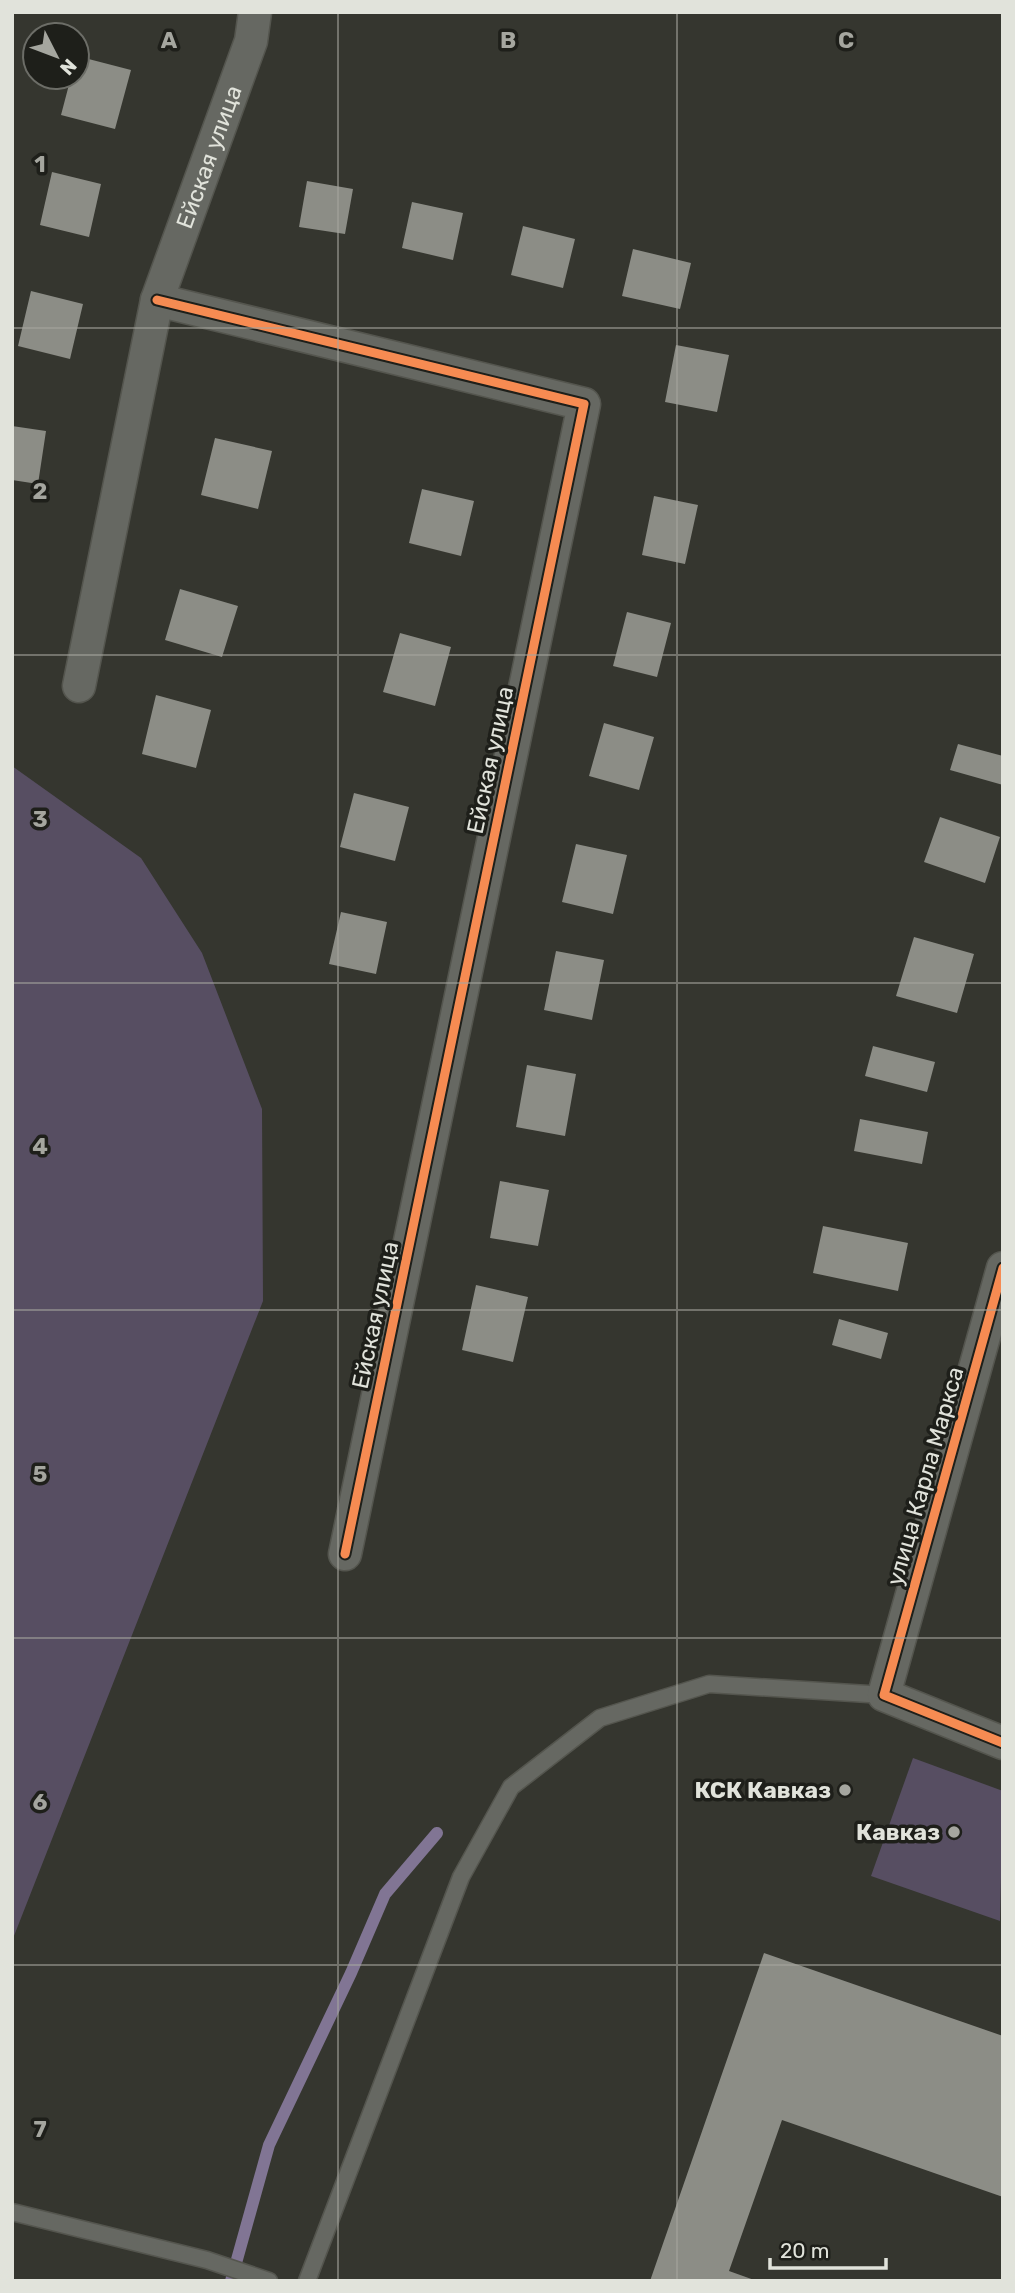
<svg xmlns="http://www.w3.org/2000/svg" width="1015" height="2293" viewBox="0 0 1015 2293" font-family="Rubik,sans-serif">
<rect width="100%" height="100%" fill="#35362f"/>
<!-- green -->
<path fill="#574e62" d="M12 766 141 858 202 953 262 1109 263 1301 12 1941Z
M913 1758 1003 1791 1000 1921 871 1876Z"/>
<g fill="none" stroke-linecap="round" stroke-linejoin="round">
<!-- stream -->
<path stroke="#817594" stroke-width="12" d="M231 2281 269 2145 351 1973 385 1894 437 1833"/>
</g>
<!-- building -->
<path fill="#8c8d86" d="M77 56 131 70 115 129 61 115 71 77H77Z
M52 172 101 184 89 237 40 225Z
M307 181 353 189 345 234 299 227Z
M412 202 463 213 453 260 402 248Z
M523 226 575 239 563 288 511 275Z
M633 249 691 263 680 309 622 296Z
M31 291 83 304 70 359 18 346Z
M676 345 729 355 717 412 665 402Z
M12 426 46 431 38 484 12 480Z
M215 438 272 451 258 509 201 495Z
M422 489 474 501 461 556 409 543Z
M654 496 698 505 685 564 642 555Z
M180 589 238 606 222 657 165 640Z
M627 612 671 623 657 677 613 666Z
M400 633 451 647 435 706 383 692Z
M156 695 211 710 196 768 142 754Z
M604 723 654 737 639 790 589 776Z
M958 744 1003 756V785L950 770Z
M354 793 409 807 395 861 340 847Z
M940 817 1000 837 985 883 924 862Z
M576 844 627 855 613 914 562 902Z
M341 912 387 922 376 974 329 964Z
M914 937 974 954 957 1013 896 996Z
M556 951 604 960 592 1020 544 1010Z
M873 1046 935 1062 927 1092 865 1076Z
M527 1065 576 1074 565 1136 516 1127Z
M860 1119 928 1132 922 1164 854 1151Z
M500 1181 549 1190 538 1246 490 1238Z
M823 1226 908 1243 898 1291 813 1273Z
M476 1285 528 1297 513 1362 462 1350Z
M839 1319 888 1333 881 1359 832 1345Z
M764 1953 1003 2036V2197L782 2120 729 2271 757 2281H650Z"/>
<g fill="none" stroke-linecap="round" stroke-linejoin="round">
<!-- service casing -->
<g stroke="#54554e" stroke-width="19">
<path id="service" d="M12 2212 207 2260 269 2281
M307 2281 461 1877 511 1787 600 1718 709 1684 884 1695"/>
</g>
<!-- minor casing -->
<g stroke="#54554e" stroke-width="35">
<g id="minor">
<path d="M157 300 584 404 345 1554"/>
<path id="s1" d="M79 686 157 300 251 41 255 12"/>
<path d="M1003 1268 884 1695 1003 1743"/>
</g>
</g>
<!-- service -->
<use href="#service" stroke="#666862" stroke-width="16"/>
<!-- minor -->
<use href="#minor" stroke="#666862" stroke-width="32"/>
<!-- cycleway casing -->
<g stroke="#1e1f1a" stroke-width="13">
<path id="cycleway" d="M157 300 584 404 345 1554
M1003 1268 884 1695 1003 1743"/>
</g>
<!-- cycleway -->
<use href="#cycleway" stroke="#f68b52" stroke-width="9"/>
</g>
<!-- grid -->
<path fill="none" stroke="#a5a69f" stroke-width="2" stroke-opacity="0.55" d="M338 12V2281M677 12V2281M12 328H1003M12 655H1003M12 983H1003M12 1310H1003M12 1638H1003M12 1965H1003"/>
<!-- markers -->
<g fill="#a5a69f" stroke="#1e1f1a" stroke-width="2.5">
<circle cx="845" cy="1790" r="7"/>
<circle cx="954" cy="1832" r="7"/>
</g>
<g text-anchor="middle" stroke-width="7" stroke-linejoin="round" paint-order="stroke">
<!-- street labels -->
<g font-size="23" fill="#e1e3db" stroke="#1e1f1a">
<text dy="8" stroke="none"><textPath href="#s1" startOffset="546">Ейская улица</textPath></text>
<text transform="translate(490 760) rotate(-78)" y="8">Ейская улица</text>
<text transform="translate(375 1315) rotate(-78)" y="8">Ейская улица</text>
<text transform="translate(925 1476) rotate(-74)" y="8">улица Карла Маркса</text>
</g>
<!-- poi labels -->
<g font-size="23" font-weight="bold" fill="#e1e3db" stroke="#1e1f1a" text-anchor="end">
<text x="831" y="1798">КСК Кавказ</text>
<text x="940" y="1840">Кавказ</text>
</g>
</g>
<g font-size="23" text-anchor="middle" font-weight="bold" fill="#a5a69f" stroke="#1e1f1a" stroke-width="7" stroke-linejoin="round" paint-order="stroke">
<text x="169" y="48">A</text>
<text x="508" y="48">B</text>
<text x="846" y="48">C</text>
<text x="40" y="172">1</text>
<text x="40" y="499">2</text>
<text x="40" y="827">3</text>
<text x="40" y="1154">4</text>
<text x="40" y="1482">5</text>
<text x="40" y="1810">6</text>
<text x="40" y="2137">7</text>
</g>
<!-- border -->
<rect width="1015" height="2293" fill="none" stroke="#e1e3db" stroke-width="28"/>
<!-- north arrow -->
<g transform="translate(56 56) rotate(132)"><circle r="33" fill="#1e1f1a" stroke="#6c6d67" stroke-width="2"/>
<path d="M0-5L12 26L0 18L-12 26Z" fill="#a5a69f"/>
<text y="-10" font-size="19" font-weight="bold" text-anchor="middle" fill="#e1e3db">N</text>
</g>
<!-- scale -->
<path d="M770 2258v10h116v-10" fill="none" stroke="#e1e3db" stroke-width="3.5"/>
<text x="780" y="2258" font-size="21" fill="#e1e3db" stroke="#1e1f1a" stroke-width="5" paint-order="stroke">20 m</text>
</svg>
